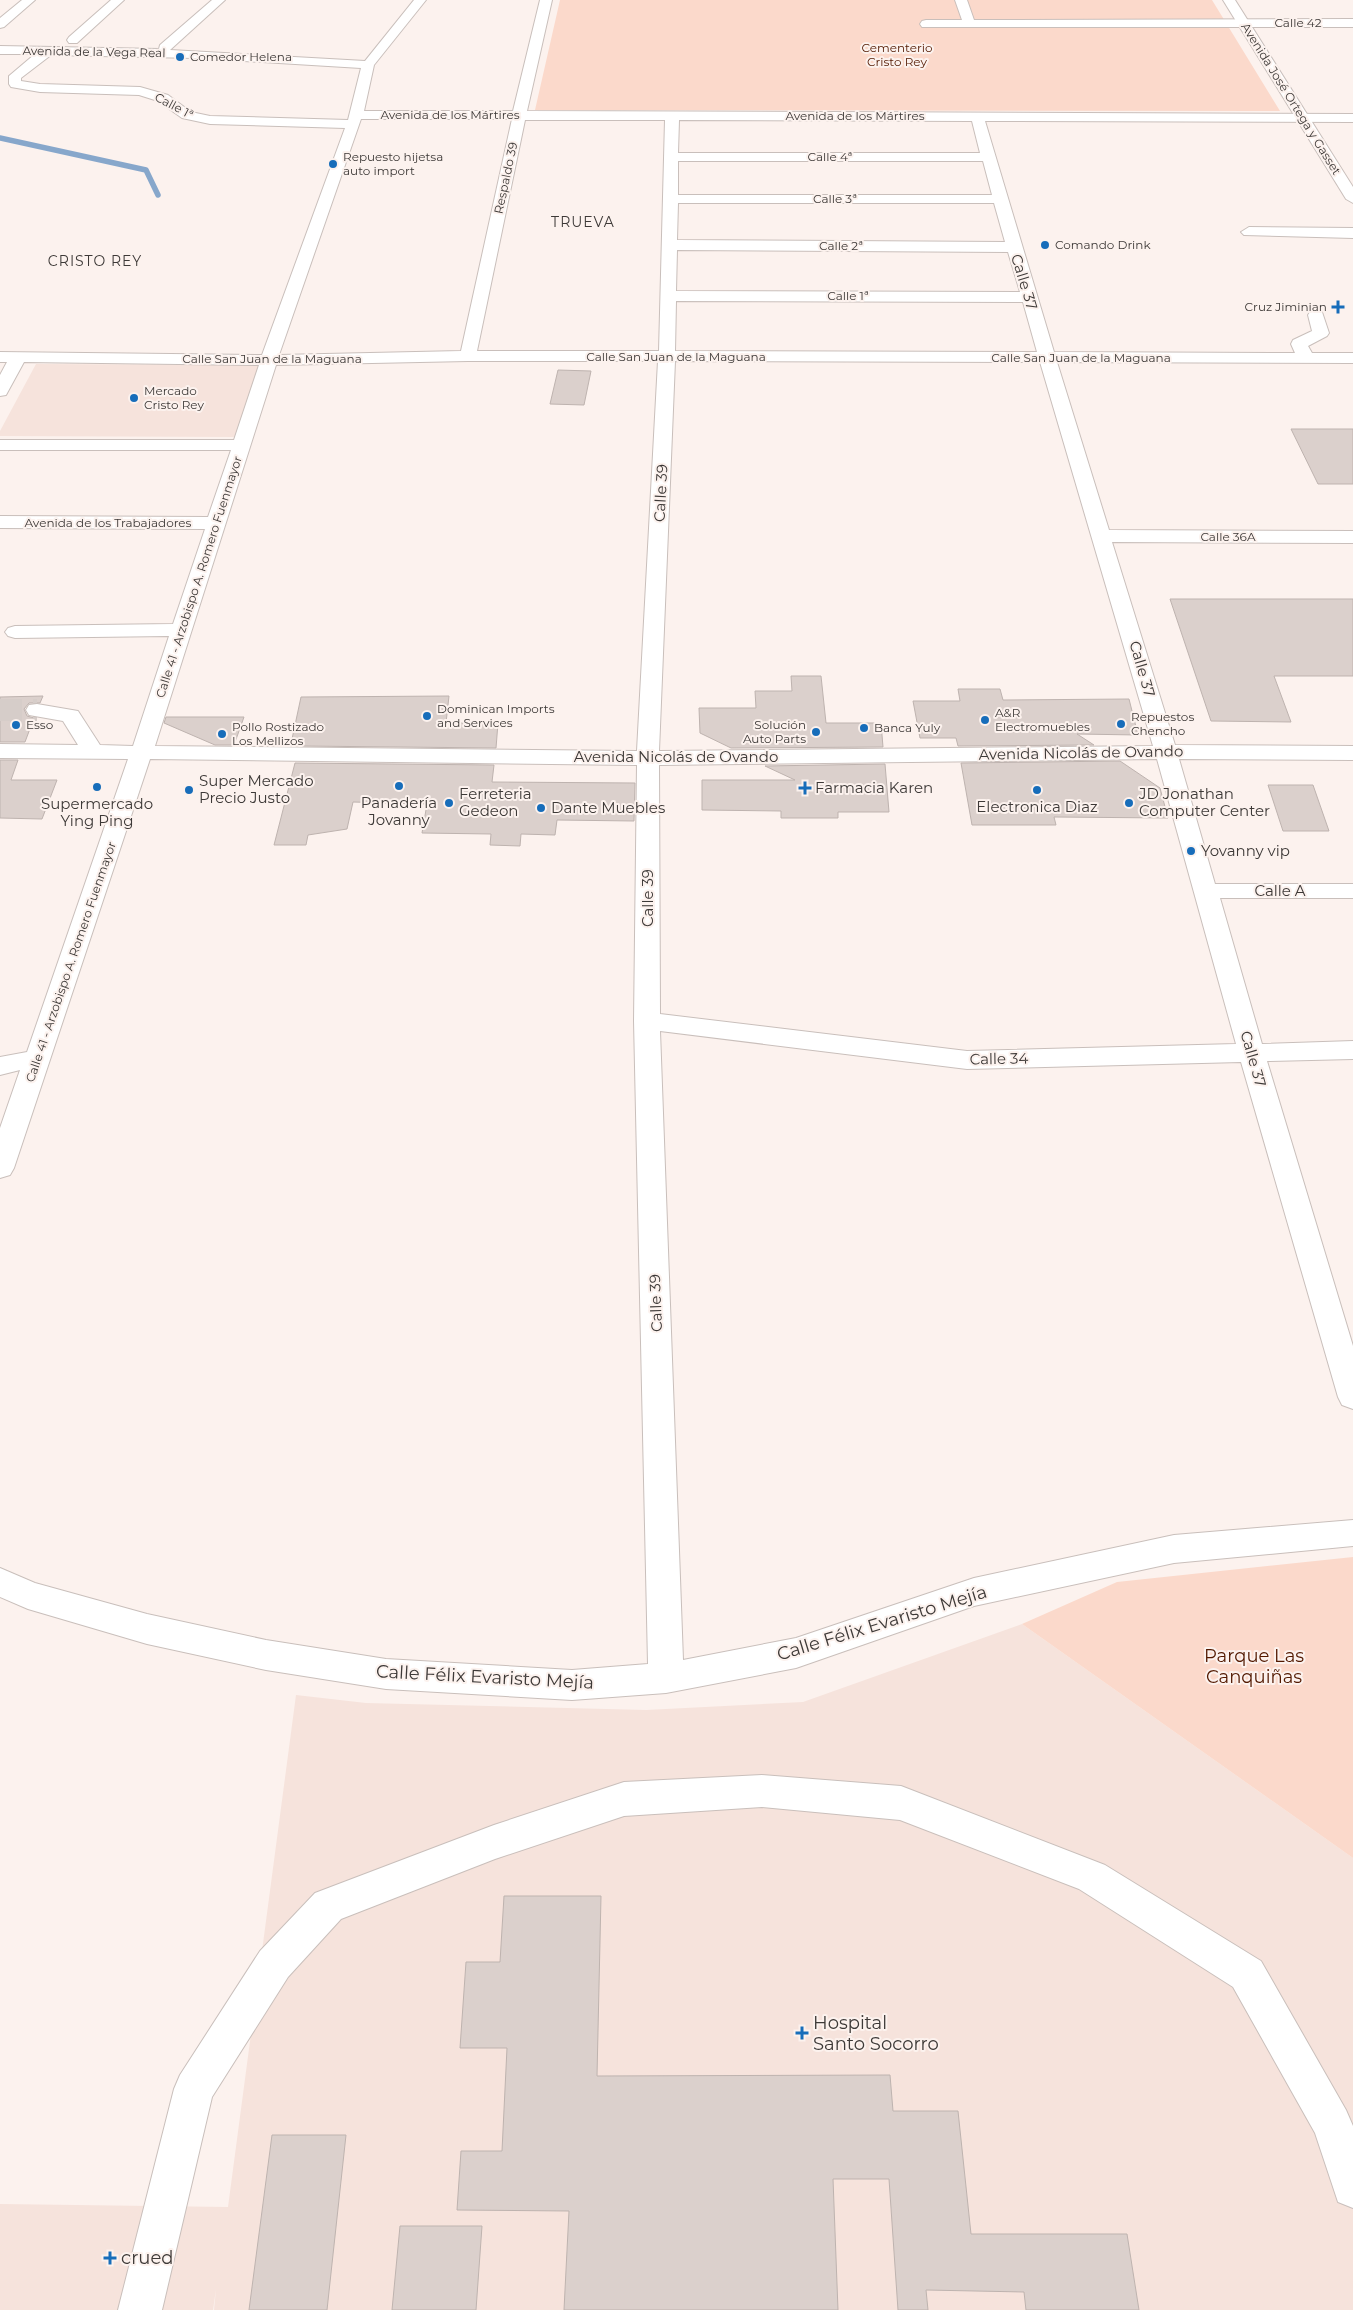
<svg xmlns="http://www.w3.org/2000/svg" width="1353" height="2310" viewBox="0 0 1353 2310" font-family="Montserrat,sans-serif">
<rect width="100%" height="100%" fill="#fcf2ee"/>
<!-- built -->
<path fill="#f6e3dc" d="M36 364 261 365 235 437 0 436V431Z
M1022 1624 1353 1858V2310H214L216 2289 213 2310H0V2204L228 2207 296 1695 366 1703 646 1710 803 1702Z"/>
<!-- green -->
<path fill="#fbd9cb" d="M560 0H1212L1280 111 535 110Z
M1353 1557V1858L1022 1624 1117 1582Z"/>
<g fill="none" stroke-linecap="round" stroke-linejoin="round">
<!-- stream -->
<path stroke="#87a7cb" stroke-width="5.5" d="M0 138 146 170 158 195"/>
</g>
<!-- building -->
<path fill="#dbd0cc" stroke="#beb3af" d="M558 370 591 371 584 405 550 404Z
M1291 429H1353V484H1318Z
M1170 599H1353V676H1274L1291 722 1211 721Z
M791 676H821L826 723H881L883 747 731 748 700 733 699 708H756L755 691H792Z
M958 689H1000L1003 700 1129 699 1138 735 1077 734 1094 745 958 746 956 738H920L913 701H960Z
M43 696 40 703H29L24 709 27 716 34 718 25 742H0V697Z
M449 696 446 723H498L496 748 300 746 301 739H292L301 697Z
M166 717H244L234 745H215L164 723Z
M0 760H18L11 780H57L42 819 0 818Z
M1120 761 1160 788 1168 818 1054 817 1056 825H972L961 763Z
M295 763 494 765 492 782 635 783 634 821 557 820 555 835 521 834 520 846 490 845 491 834 422 833 427 804 353 802 347 829 308 835 306 845H274Z
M885 764 889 812H838V818H781V811L702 810V780H795L765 766Z
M1268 785H1313L1329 831H1283Z
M504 1896H601L597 2076 890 2075 893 2111H958L971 2234H1127L1139 2310H1026L1024 2292 926 2290 928 2310H898L889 2179H833L838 2310H564L569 2211 457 2210 461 2151H502L507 2048H460L466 1962H500Z
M272 2135H346L327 2310H249Z
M400 2226H482L476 2310H392Z"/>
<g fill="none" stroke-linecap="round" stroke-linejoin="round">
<!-- minor-tunnel -->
<path stroke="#d6cdc9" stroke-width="22" stroke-dasharray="22 11" stroke-linecap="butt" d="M0 710H37"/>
<!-- minor casing -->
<g stroke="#c9bfbb" stroke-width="2">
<path id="minor" d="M22 0H35L4 27 0 28V18Z
M111 0H124L77 43H69L67 40 69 37Z
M212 0H225L170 50 365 61 414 0H426L374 65 364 111H513L540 0H552L527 111 1353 114V122L985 121 1054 352 1295 353 1291 344 1293 340 1312 331 1308 315 1310 312H1322L1329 333 1327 336 1308 346 1312 353H1353V363L1057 362 1109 530 1353 531V543L1112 542 1175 745 1353 746V760L1179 759 1215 884H1353V898H1220L1262 1044 1353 1041V1059L1267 1061 1353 1346V1409L1342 1405 1338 1397 1241 1062 967 1069 660 1031 683 1660 796 1638 974 1578 1174 1535 1353 1520V1546L1174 1563 974 1606 796 1668 666 1693 572 1700 386 1689 266 1670 147 1644 28 1609 0 1597V1568L35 1583 147 1614 266 1640 386 1659 572 1670 648 1664 634 1021 637 765 150 759 14 1168 10 1175 0 1178V1128L20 1070 0 1075V1057L27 1052 128 759 0 758V744L78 745 63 721 29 715 26 710 29 705 37 704 78 711 100 745 133 746 169 636 15 638 8 636 5 632 8 628 15 626 173 624 205 529 0 528V516L208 517 231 450H0V440H234L259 365 24 362 6 395 0 396V375L7 362H0V352L262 355 345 128 210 124 182 118 158 101 139 95 40 92 11 87 9 84V76L35 54H0V46L159 49 160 45ZM51 55 195 58 361 68 348 120 210 116 191 112 168 95 140 87 40 84 21 81V78ZM361 119H512L461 351 279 355ZM525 120H665L659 351H477ZM679 120 972 121 980 153H678ZM678 161H983L992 195H678ZM678 203H994L1005 242 677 240ZM677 250 1008 252 1020 292 676 291ZM676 301 1023 302 1037 352 675 351ZM468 361H658L637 751 155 746 276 365ZM675 361 1040 362 1153 746 659 751ZM1157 759 1236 1044 967 1051 660 1014 659 765Z
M955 0H967L974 20 1353 19V27H922L920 24 922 21 926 20H962Z
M1249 227 1353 228V238L1244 235 1241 232Z
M762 1775 901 1786 1105 1865 1261 1961 1346 2110 1353 2126V2208L1338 2202 1315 2133 1233 1987 1079 1889 900 1820 762 1807 624 1816 495 1859 341 1919 288 1977 212 2097 162 2310H118L174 2089 180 2075 260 1951 315 1893 494 1825 624 1782Z"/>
</g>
<!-- major casing -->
<g stroke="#c9bfbb" stroke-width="2">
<path id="major" d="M1223 0H1235L1353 187V203L1346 199Z"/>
</g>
<!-- minor -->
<use href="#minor" fill="#fff" fill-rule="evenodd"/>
<!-- major -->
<use href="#major" fill="#fff" fill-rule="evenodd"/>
</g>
<!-- markers -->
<g fill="#176dba" stroke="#fcf2ee" stroke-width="2">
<circle cx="180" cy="57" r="5"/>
<circle cx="333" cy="164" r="5"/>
<circle cx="1045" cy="245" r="5"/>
<path d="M1335.5 299.5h5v5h5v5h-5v5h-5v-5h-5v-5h5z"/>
<circle cx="134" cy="398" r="5"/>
<circle cx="427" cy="716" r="5"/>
<circle cx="985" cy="720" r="5"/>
<circle cx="1121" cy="724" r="5"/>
<circle cx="16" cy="725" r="5"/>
<circle cx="864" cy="728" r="5"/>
<circle cx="816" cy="732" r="5"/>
<circle cx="222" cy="734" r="5"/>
<circle cx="399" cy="786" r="5"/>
<circle cx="97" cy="787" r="5"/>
<path d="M802.5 780.5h5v5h5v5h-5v5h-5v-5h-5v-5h5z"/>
<circle cx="189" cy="790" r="5"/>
<circle cx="1037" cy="790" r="5"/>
<circle cx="449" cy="803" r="5"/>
<circle cx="1129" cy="803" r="5"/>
<circle cx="541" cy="808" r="5"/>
<circle cx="1191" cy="851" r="5"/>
<path d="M799.5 2025.5h5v5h5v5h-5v5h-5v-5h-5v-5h5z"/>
<path d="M107.5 2250.5h5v5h5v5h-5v5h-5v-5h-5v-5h5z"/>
</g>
<g text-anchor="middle" stroke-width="4" stroke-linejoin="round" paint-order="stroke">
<!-- far-street labels -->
<g font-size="12" fill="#3d3937" stroke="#fcf2ee">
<text x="1298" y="27">Calle 42</text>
<text transform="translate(94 52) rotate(1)" y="4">Avenida de la Vega Real</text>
<text transform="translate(1291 99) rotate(58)" y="4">Avenida José Ortega y Gasset</text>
<text transform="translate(174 106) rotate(28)" y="4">Calle 1ª</text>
<text x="450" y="119">Avenida de los Mártires</text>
<text x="855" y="120">Avenida de los Mártires</text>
<text x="830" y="161">Calle 4ª</text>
<text transform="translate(506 178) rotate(-78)" y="4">Respaldo 39</text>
<text x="835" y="203">Calle 3ª</text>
<text x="841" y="250">Calle 2ª</text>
<text x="848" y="300">Calle 1ª</text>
<text x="676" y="361">Calle San Juan de la Maguana</text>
<text x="1081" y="362">Calle San Juan de la Maguana</text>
<text x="272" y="363">Calle San Juan de la Maguana</text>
<text x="108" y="527">Avenida de los Trabajadores</text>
<text x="1228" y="541">Calle 36A</text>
<text transform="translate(199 577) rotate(-72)" y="4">Calle 41 - Arzobispo A. Romero Fuenmayor</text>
<text transform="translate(71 962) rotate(-71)" y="4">Calle 41 - Arzobispo A. Romero Fuenmayor</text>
</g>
<!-- far-park labels -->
<g font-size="12" fill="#531900" stroke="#fcf2ee">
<text x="897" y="52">Cementerio<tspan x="897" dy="14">Cristo Rey</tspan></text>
</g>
<!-- far-poi labels -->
<g font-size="12" fill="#3d3937" stroke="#fcf2ee" text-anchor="start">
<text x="190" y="61">Comedor Helena</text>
<text x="343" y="161">Repuesto hijetsa<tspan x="343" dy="14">auto import</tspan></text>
<text x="1055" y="249">Comando Drink</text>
<text x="1327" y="311" text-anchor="end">Cruz Jiminian</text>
<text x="144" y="395">Mercado<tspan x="144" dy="14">Cristo Rey</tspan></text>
<text x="437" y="713">Dominican Imports<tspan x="437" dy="14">and Services</tspan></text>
<text x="995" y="717">A&amp;R<tspan x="995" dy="14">Electromuebles</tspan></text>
<text x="1131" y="721">Repuestos<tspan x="1131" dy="14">Chencho</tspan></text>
<text x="26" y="729">Esso</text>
<text x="806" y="729" text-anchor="end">Solución<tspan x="806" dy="14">Auto Parts</tspan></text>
<text x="232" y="731">Pollo Rostizado<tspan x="232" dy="14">Los Mellizos</tspan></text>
<text x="874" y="732">Banca Yuly</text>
</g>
<!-- far-neighbourhood labels -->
<g font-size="14" letter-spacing="1" fill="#3d3937" stroke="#fcf2ee">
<text x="583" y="227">TRUEVA</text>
<text x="95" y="266">CRISTO REY</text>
</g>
<!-- street labels -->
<g font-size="15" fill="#3d3937" stroke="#fcf2ee">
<text transform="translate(1024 282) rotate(73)" y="5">Calle 37</text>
<text transform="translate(661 493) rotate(-87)" y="5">Calle 39</text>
<text transform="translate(1142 669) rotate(74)" y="5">Calle 37</text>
<text transform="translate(1081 753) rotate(-1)" y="5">Avenida Nicolás de Ovando</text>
<text x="676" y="762">Avenida Nicolás de Ovando</text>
<text x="1280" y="896">Calle A</text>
<text transform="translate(648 898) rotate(-90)" y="5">Calle 39</text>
<text transform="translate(999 1059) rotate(-1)" y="5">Calle 34</text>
<text transform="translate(1253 1059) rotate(74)" y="5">Calle 37</text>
<text transform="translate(656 1303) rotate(-92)" y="5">Calle 39</text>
</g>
<!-- poi labels -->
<g font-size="15" fill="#3d3937" stroke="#fcf2ee" text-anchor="start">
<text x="199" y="786">Super Mercado<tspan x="199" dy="17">Precio Justo</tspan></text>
<text x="815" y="793">Farmacia Karen</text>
<text x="459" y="799">Ferreteria<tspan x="459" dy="17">Gedeon</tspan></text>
<text x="1139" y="799">JD Jonathan<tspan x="1139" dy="17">Computer Center</tspan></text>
<text x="399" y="808" text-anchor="middle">Panadería<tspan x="399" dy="17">Jovanny</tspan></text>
<text x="97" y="809" text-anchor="middle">Supermercado<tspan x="97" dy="17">Ying Ping</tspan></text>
<text x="1037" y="812" text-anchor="middle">Electronica Diaz</text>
<text x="551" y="813">Dante Muebles</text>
<text x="1201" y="856">Yovanny vip</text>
</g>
<!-- near-street labels -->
<g font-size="18" fill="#3d3937" stroke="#fcf2ee">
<text transform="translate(882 1623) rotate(-17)" y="6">Calle Félix Evaristo Mejía</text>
<text transform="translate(485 1677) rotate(3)" y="6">Calle Félix Evaristo Mejía</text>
</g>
<!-- near-park labels -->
<g font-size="18" fill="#531900" stroke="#fcf2ee">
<text x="1254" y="1662">Parque Las<tspan x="1254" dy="21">Canquiñas</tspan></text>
</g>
<!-- near-poi labels -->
<g font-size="18" fill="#3d3937" stroke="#fcf2ee" text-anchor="start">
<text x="813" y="2029">Hospital<tspan x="813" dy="21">Santo Socorro</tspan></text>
<text x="121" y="2264">crued</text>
</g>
</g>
</svg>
